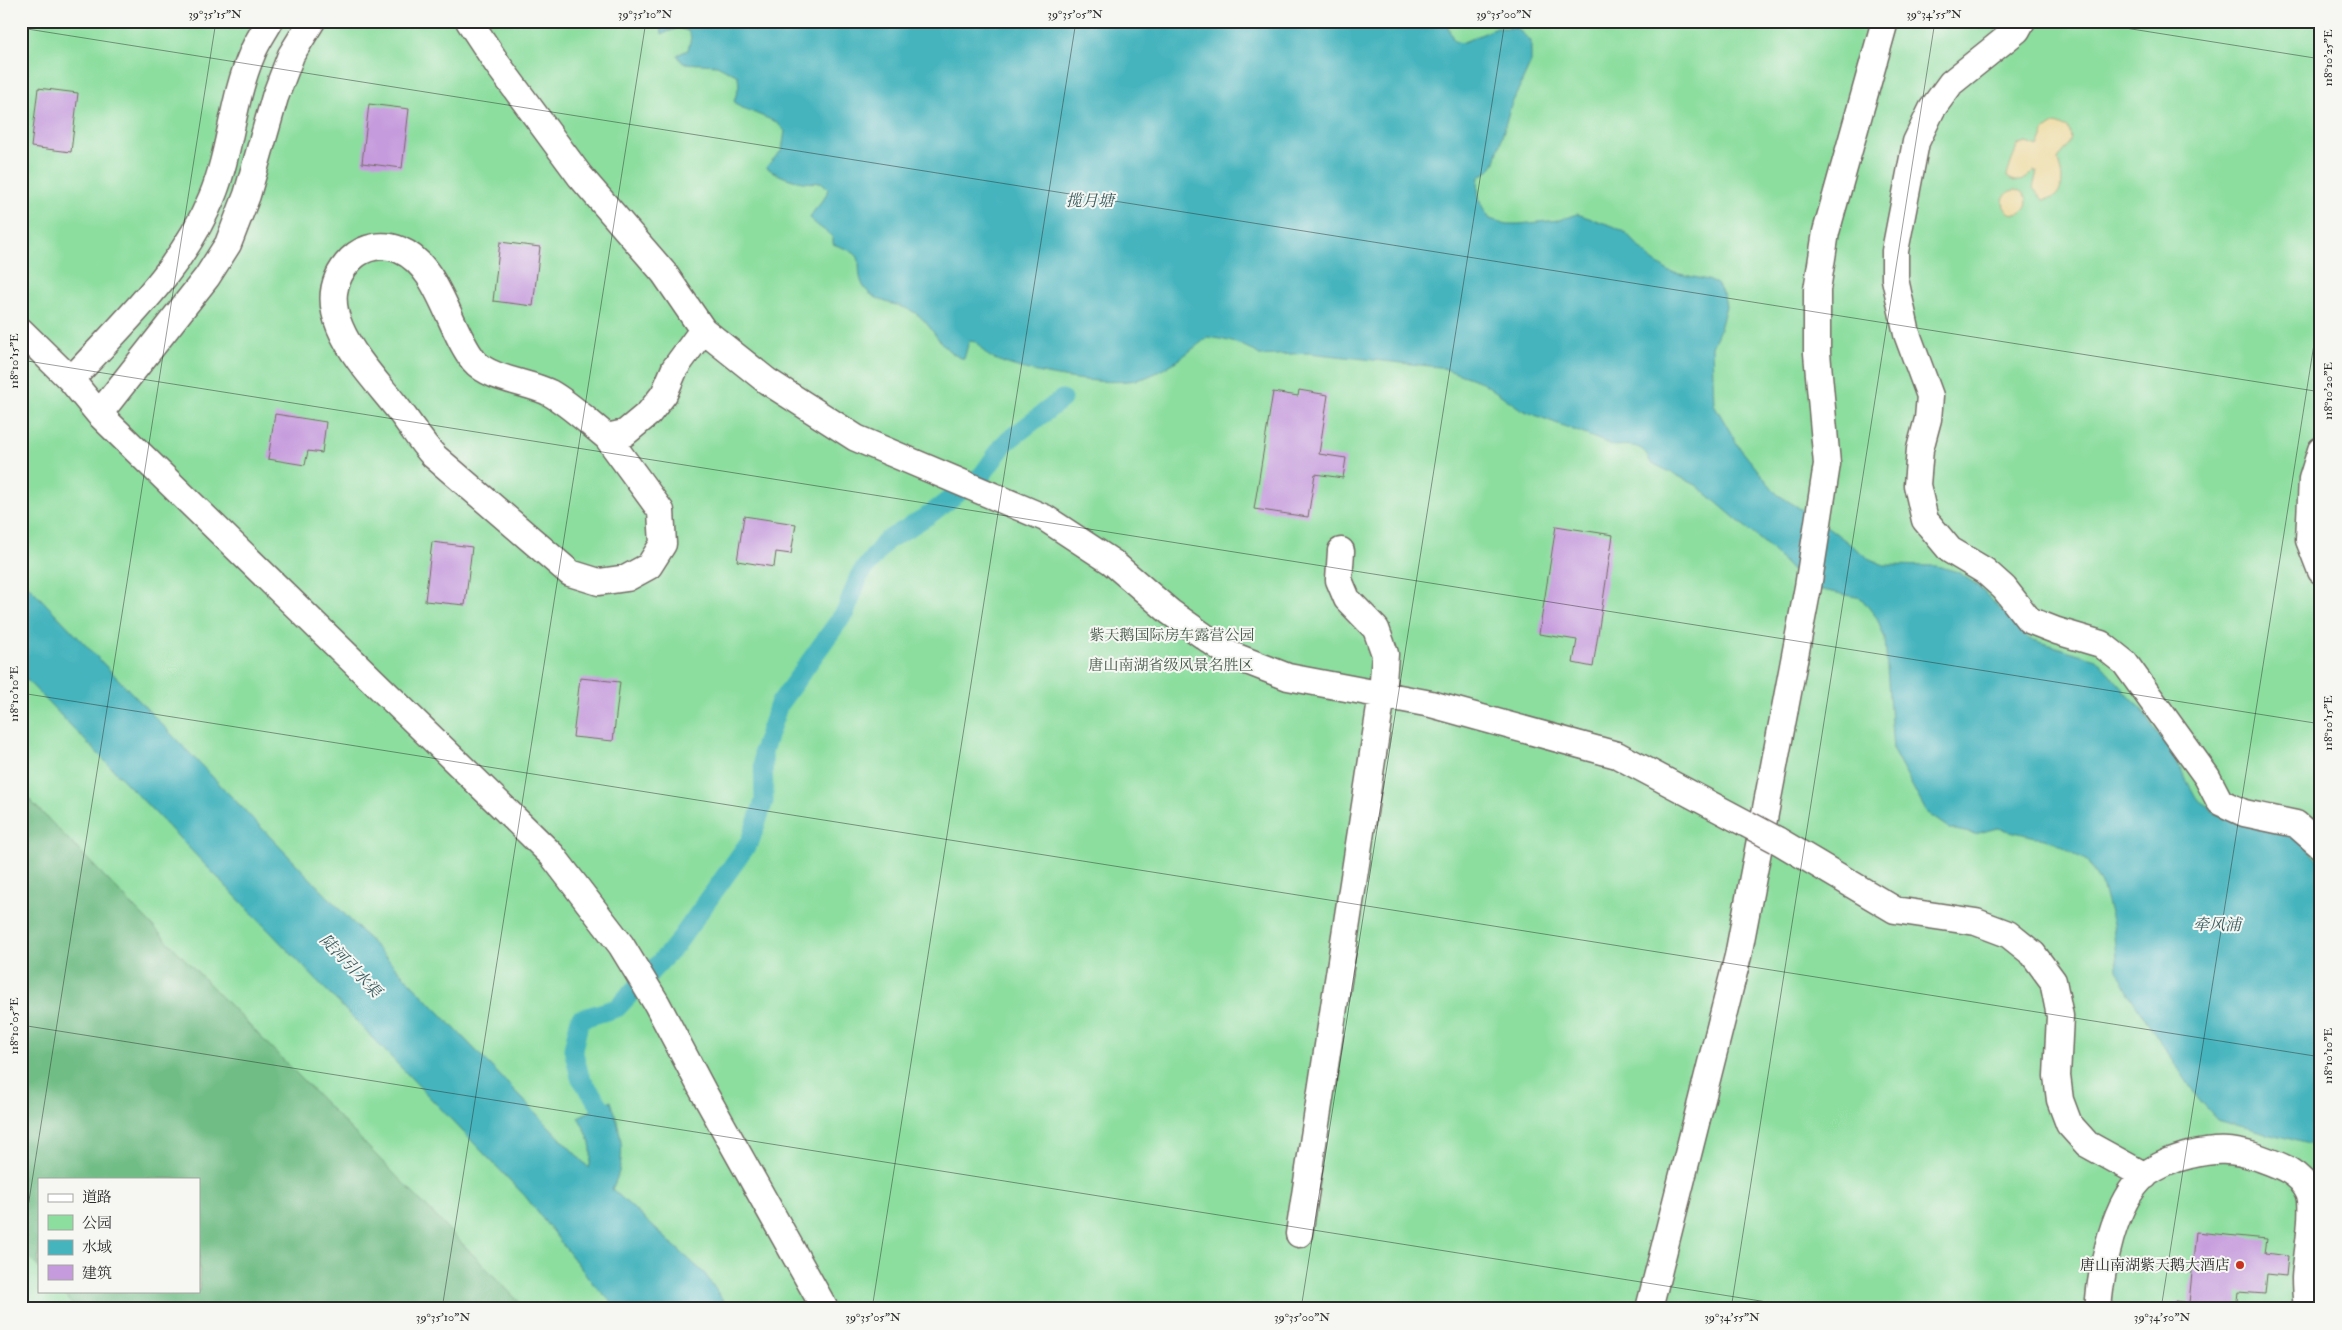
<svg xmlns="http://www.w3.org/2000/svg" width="2342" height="1330" viewBox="0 0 2342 1330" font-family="'IM FELL Double Pica','Noto Serif SC',serif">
<rect width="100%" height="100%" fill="#f6f6f2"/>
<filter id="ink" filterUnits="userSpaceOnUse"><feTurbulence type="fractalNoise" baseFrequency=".02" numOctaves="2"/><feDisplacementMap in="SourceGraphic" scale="10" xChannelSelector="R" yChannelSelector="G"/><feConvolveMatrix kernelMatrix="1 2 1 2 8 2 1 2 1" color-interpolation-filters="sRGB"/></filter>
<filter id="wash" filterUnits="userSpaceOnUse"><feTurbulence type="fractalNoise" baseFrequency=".0096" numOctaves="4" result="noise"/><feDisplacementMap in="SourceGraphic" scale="20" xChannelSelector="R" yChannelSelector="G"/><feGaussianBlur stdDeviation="1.12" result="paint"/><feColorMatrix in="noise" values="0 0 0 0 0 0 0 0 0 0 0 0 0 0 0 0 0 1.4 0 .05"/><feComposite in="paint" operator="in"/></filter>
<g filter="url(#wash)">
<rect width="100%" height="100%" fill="#f5e2cd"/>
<!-- green -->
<path fill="#8cde9f" stroke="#5c8465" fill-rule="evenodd" d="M21 21H2321V1309H21ZM39 1179H199V1291H39Z"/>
<!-- forest -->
<path fill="#71bd86" stroke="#4e7458" d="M21 791 526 1309H76L60 1291H199V1179H39V1268L21 1249Z"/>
<!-- sand -->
<path fill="#eeda9e" stroke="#8c8264" d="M2056 123 2068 128C2076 144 2064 148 2058 160 2061 174 2067 187 2053 198L2043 200 2033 188 2037 172 2034 171C2026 180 2018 185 2007 177 2007 174 2016 148 2018 145L2027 143 2038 147 2045 130Z
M2003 202a12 12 0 1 1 24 0a12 12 0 1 1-24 0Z"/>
<!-- water -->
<path fill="#45b4bd" stroke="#387074" d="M659 21H1445L1454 41 1461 43 1497 28H1516L1531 41V62L1510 108 1495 162 1490 170 1479 177C1476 195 1480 205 1490 219L1507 224H1519L1559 220 1577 214 1613 226 1625 232 1653 261 1670 272 1708 280 1717 284 1724 296 1726 306 1720 329 1712 347 1714 404 1739 447 1777 494 1820 521 1868 558 1884 565 1937 566 1958 572 1977 585 2029 639 2096 659 2138 705 2171 752 2197 799 2226 819 2285 831 2303 842 2321 864V1147L2217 1120 2199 1100 2129 994 2117 969 2113 924 2103 888 2087 861 2053 841 1997 828 1975 834 1950 829 1927 813 1893 751 1885 639 1877 618 1861 598 1808 587 1770 548 1696 485 1650 462C1645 444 1631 445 1615 446L1522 410 1482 382 1439 367 1308 353 1261 356C1245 344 1228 340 1208 337 1189 352 1167 370 1144 378 1111 389 1024 373 992 358 986 355 981 348 976 342L969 341 964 359C938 351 933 322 912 311 897 303 880 304 867 291 855 278 862 262 857 256 852 250 840 247 833 244V238C826 230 817 227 810 218 816 204 825 204 828 188L821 182C803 185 780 178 766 167L782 150 785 131 776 122 738 106 734 101 739 86 738 76 717 65 683 63 677 55 688 50 691 37 688 31 678 28 662 34Z
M21 578 589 1168C595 1148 588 1134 578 1117L611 1101C621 1132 628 1159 612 1189L705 1274 729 1309H618L594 1285 525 1196 21 674Z"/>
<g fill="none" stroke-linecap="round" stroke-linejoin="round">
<!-- canal -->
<path stroke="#45b4bd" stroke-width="19" d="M606 1130 604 1112 580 1077 573 1049 580 1019 617 1008 676 945 750 841 764 801 763 751 779 704 846 611 859 576 886 541 929 515 982 475 1005 443 1062 399"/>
</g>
<g id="blocks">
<!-- building -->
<path fill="#c69bdd" d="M38 88 78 93 71 152 31 147Z
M369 104 409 109 402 168 362 163Z
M500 242 540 247 533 306 493 301Z
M1299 390 1328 395 1319 454 1346 458 1343 478 1315 474 1308 517 1254 509 1273 392 1298 396Z
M275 414 326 422 322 453 308 451 305 465 268 459Z
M744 516 796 524 791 554 776 552 774 567 737 561Z
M1556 526 1613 535 1593 667 1573 663 1577 640 1539 634Z
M432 542 472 547 465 605 425 601Z
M580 678 620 682 613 741 573 737Z
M2196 1232 2267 1239 2265 1253 2288 1256 2286 1276 2267 1274 2265 1294 2238 1292 2236 1309H2174L2175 1301 2189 1303Z"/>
</g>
</g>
<g filter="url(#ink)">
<use href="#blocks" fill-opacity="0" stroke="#726b64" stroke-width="1"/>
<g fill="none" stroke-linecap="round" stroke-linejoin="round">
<!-- minor casing -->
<g stroke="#726b64" stroke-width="29">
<path id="minor" d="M469 21 498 65 580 176 664 273 703 330 767 381 856 438 1045 518 1112 562 1170 612 1229 654 1288 677 1431 704 1617 755 1747 824
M2022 21 2017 30 1951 83 1932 109 1916 142 1895 251V279L1907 334 1930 396 1928 419 1920 449 1917 485 1925 520 1950 550 1985 571 2004 588 2029 620 2057 631 2101 644 2125 663 2207 777 2220 802 2244 813 2296 824 2321 846
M21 331 71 380 99 414 552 855 621 945 657 1004 703 1091 825 1309
M71 380C123 323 182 270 212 197 231 151 232 100 252 54 256 43 264 32 270 21
M99 414 207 277 228 244 247 195 275 97 291 55 312 21
M607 437 661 511 663 544 649 566 627 578 599 582 570 573 434 456C419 440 409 422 395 405 364 366 304 307 351 259 364 246 384 243 400 250 439 266 448 328 474 361 490 380 530 382 550 393 571 405 588 422 607 437L625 433 649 413 664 394 675 368 703 330
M2321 450 2312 479 2309 540 2321 571
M1777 840 1895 910 1976 922 2008 934 2033 954 2053 981 2060 1016 2057 1076 2060 1100 2069 1124 2087 1144 2145 1176
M1299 1234 1382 695 1385 654 1376 629 1347 599 1339 580 1341 551
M1649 1309 1738 956 1808 587 1827 464 1817 353V290L1826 232 1885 21
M2098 1309C2101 1270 2113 1202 2145 1175 2157 1166 2176 1158 2190 1155 2215 1149 2232 1149 2257 1157 2276 1164 2300 1171 2309 1192 2316 1209 2306 1258 2305 1278 2305 1288 2306 1299 2307 1309"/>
</g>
<!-- minor -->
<use href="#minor" stroke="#fff" stroke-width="26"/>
<!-- minor-bridge casing -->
<g stroke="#726b64" stroke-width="29" stroke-linecap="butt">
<path id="minor-bridge" d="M1747 824 1777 840"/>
</g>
<!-- minor-bridge -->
<use href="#minor-bridge" stroke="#fff" stroke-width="26"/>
</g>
</g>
<!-- ticks -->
<path fill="none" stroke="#2b2b2b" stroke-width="1" stroke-opacity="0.45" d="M2081 21 2321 59M21 28 2321 392M21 360 2321 724M21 693 2321 1057M21 1025 1811 1309M21 1251 216 21M442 1309 646 21M872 1309 1076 21M1301 1309 1505 21M1731 1309 1935 21M2161 1309 2321 300"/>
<!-- markers -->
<circle fill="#c8321e" stroke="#f6f6f2" stroke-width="2" cx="2240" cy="1265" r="5"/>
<g text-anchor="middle" stroke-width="4" stroke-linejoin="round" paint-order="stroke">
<!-- park labels -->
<g font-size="15" fill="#435848" stroke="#f6f6f2">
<text x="1172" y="640">紫天鹅国际房车露营公园</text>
<text x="1171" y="670">唐山南湖省级风景名胜区</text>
</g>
<!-- poi labels -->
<g font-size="15" fill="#2b2b2b" stroke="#f6f6f2" text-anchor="end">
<text x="2230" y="1270">唐山南湖紫天鹅大酒店</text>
</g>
<!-- water labels -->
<g font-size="16" font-style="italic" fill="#345b5e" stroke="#f6f6f2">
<text x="1090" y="206">揽月塘</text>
<text x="2217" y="930">牵风浦</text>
<text transform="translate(351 965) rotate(46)" y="6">陡河引水渠</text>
</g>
</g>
<!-- margin -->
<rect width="2342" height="1330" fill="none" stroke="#f6f6f2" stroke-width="55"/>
<!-- legend -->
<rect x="38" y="1178" width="162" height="115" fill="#f6f6f2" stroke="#a5a5a2"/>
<rect x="48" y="1194" width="25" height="8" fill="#ffffff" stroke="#a5a5a2"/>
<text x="82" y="1202" font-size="15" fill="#2b2b2b">道路</text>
<rect x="48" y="1215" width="25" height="15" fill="#8cde9f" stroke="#a5a5a2"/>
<text x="82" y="1228" font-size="15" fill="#2b2b2b">公园</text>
<rect x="48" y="1240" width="25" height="15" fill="#45b4bd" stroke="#a5a5a2"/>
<text x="82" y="1252" font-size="15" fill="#2b2b2b">水域</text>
<rect x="48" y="1265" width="25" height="15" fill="#c69bdd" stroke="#a5a5a2"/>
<text x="82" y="1278" font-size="15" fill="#2b2b2b">建筑</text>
<rect x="28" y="28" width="2286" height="1274" fill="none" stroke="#2b2b2b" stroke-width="2"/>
<g font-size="12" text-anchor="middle" fill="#2b2b2b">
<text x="215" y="18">39°35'15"N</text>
<text x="645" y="18">39°35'10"N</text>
<text x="1075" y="18">39°35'05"N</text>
<text x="1504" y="18">39°35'00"N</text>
<text x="1934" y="18">39°34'55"N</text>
<text transform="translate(2328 58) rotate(-90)" y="4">118°10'25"E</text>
<text transform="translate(14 361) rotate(-90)" y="4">118°10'15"E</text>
<text transform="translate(2328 391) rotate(-90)" y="4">118°10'20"E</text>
<text transform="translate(14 694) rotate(-90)" y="4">118°10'10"E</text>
<text transform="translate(2328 723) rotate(-90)" y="4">118°10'15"E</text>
<text transform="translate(14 1026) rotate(-90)" y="4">118°10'05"E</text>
<text transform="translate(2328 1056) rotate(-90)" y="4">118°10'10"E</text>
<text x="443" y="1321">39°35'10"N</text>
<text x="873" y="1321">39°35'05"N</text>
<text x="1302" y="1321">39°35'00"N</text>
<text x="1732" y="1321">39°34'55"N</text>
<text x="2162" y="1321">39°34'50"N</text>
</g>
</svg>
